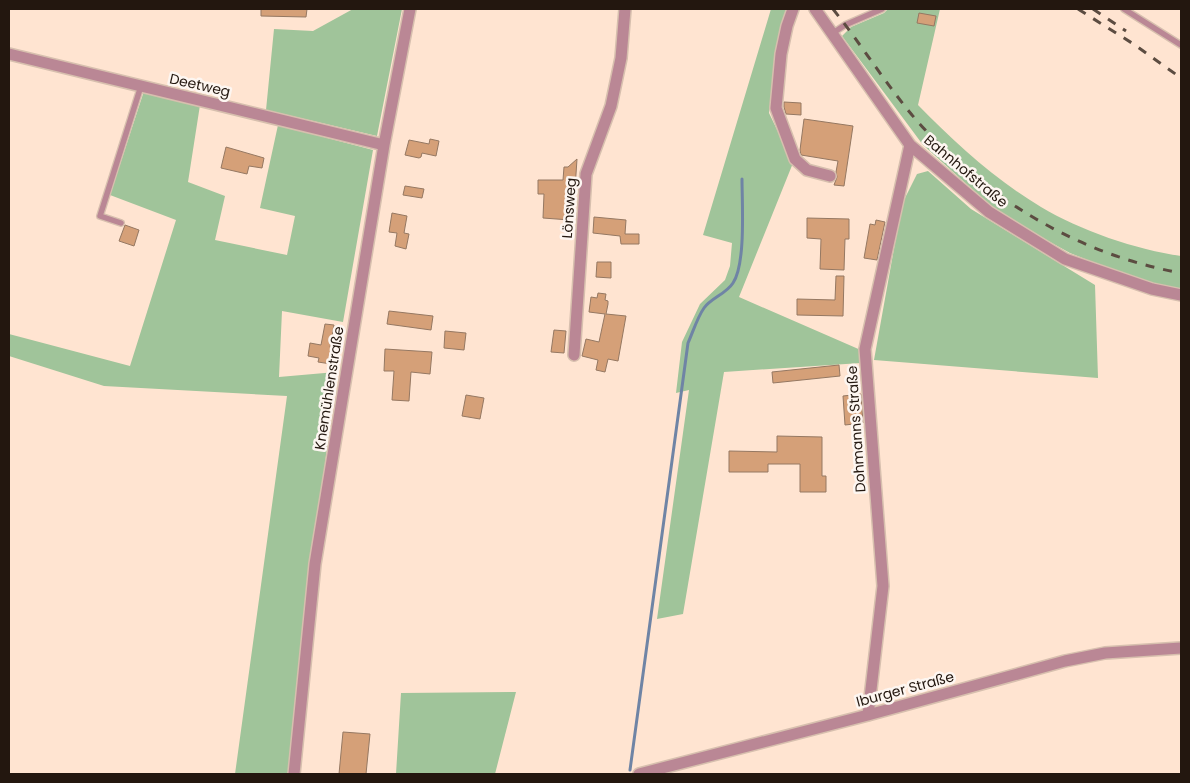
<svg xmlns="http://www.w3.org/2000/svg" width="1190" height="783" viewBox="0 0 1190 783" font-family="Poppins,sans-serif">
<rect width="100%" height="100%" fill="#ffe4d1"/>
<!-- green -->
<path fill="#a0c49a" d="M353 9H402L377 136 266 110 274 29 313 31Z
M771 9H788L776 54 769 113 793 163 739 297 863 351 861 363 724 372 683 614 657 619 689 390 676 393 682 342 700 304 725 280 730 266 732 243 703 235Z
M888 9H940L918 105C955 143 996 180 1041 207 1079 230 1137 250 1181 256V289L1156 284 1110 269 1070 253 1030 231 991 206 923 145 842 36 851 27 884 13Z
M144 91 200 105 188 182 225 196 215 240 287 255 295 216 260 208 278 125 373 150 343 322 282 311 279 377 336 372 288 774H235L287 396 104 386 9 356V334L130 366 176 220 110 195Z
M928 171 971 209 1095 285 1098 378 874 360 902 204 917 174Z
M516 692 495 774H396L401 693Z"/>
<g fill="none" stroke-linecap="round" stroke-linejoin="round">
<!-- stream -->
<path stroke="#6f84a5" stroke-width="3" d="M630 770 688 343C693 332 697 318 704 308 711 298 726 294 733 283 746 264 742 203 742 179"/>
</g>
<!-- building -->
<path fill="#d5a078" stroke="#957862" d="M261 9H307L306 17 261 16Z
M919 13 936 16 934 26 917 23Z
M784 102 801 103V115L786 114 784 107Z
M804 119 853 126 844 186 834 185 837 177 836 172 838 161 801 155 800 150Z
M430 139 439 141 436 156 422 153 421 157 419 158 405 155 409 140 429 144Z
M226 147 264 158 262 168 249 166 247 174 221 168Z
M577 159 575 189 572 188 570 207 572 213 570 220 543 218 544 194H538V180H563L564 167H568Z
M405 186 424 189 422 198 403 195Z
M392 213 407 216 404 233 409 234 406 249 395 246 397 233 389 232Z
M594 217 626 220 625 234H639V244H621L620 236 593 233Z
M807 218 849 219V239H845L844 270 820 269 821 239 807 238Z
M876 220 885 222 877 260 864 258 870 224 875 225Z
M125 225 139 230 134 246 119 241Z
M597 262H611V278L596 277Z
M836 276H844L843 316 797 315V299L835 300Z
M598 293 606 294 605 300 608 301V304L606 314 626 316 618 361 608 359 605 372 596 370 598 360 582 356 586 339 599 342 605 314 589 312 591 297 597 298Z
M389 311 433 316 431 330 387 324Z
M325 324 334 325 330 347 335 348 331 364 318 362 319 358 308 356 310 343 321 345Z
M554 330 566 331 564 353 551 352Z
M445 331 466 333 464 350 444 348Z
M385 349 432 352 430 374 411 372 409 401 392 400 394 371H384Z
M839 365 840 376 773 383 772 372Z
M861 394 863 423 845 425 843 396Z
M466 395 484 398 480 419 462 416Z
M777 436 822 437V476H826V492H800V464H768V472H729V451L777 452Z
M343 732 370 734 366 774H339Z"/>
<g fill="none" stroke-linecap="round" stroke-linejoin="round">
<!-- service casing -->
<g stroke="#d7bfae" stroke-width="8">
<path id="service" d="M1124 9 1181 45
M833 33 845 25 882 9
M121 223 100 216 141 86"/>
</g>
<!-- minor casing -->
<g stroke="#d7bfae" stroke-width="14">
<path id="minor" d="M793 9 787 26 781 54 776 108 795 159 807 170 830 176
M815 9 910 145 989 212 1065 259 1152 289 1181 295
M9 54 384 145
M574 355 586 174 611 106 621 58 625 9
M868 715 883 586 865 349 910 145
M294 774 315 564 384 145 410 9
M639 774 868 715 1065 661 1105 653 1181 648"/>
</g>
<!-- service -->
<use href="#service" stroke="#ba8795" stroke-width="5.5"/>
<!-- minor -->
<use href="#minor" stroke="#ba8795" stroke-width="11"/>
<!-- rail -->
<path stroke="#5c4c41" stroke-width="3" stroke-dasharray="9 9" stroke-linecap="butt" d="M833 9C860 43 884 81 912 115 981 196 1076 254 1181 273
M1078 9 1135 45 1181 78
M1093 9 1126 31"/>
</g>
<g text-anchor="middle" stroke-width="5" stroke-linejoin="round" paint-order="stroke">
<!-- street labels -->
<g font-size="14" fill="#23170f" stroke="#fdf6f1">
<text transform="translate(200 85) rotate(13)" y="5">Deetweg</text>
<text transform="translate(966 171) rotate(40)" y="5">Bahnhofstraße</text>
<text transform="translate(569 208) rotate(-86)" y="5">Lönsweg</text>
<text transform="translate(329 388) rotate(-81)" y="5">Knemühlenstraße</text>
<text transform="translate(856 429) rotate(-94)" y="5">Dohmanns Straße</text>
<text transform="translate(905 689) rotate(-15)" y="5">Iburger Straße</text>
</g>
</g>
<!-- border -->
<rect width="1190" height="783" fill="none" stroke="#23170f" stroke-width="20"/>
</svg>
